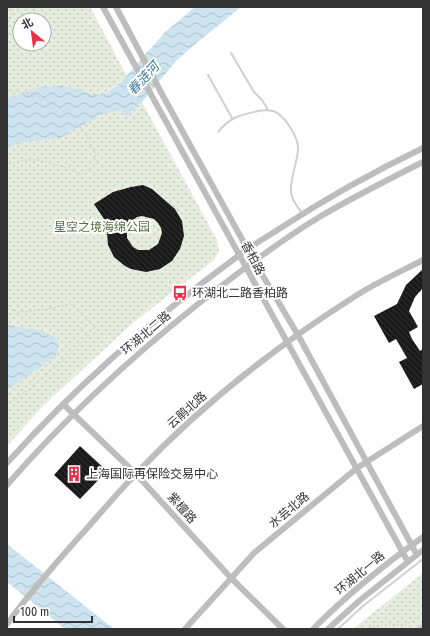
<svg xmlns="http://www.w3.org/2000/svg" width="430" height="636" viewBox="0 0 430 636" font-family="'Fira Sans Condensed','Noto Sans SC',sans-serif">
<defs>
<pattern id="park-dots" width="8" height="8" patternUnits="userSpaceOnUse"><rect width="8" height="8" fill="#e6ecde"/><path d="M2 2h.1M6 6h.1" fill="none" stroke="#c6cbbf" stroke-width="1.8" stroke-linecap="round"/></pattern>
<pattern id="water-waves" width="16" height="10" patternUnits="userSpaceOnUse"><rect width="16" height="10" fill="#cde3ef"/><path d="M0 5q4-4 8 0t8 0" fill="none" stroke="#b0c3cd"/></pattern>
<pattern id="building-back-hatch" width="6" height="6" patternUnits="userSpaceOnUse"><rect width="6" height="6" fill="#1a1a1a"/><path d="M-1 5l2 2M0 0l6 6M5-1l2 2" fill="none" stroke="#333"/></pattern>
</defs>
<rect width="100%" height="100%" fill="#fff"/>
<!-- park -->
<path fill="url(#park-dots)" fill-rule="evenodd" d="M7 7H90L127 76 108 93 126 116 142 102 217 240 219 251 214 260 134 322 43 406 7 446ZM20 20H44V44H20Z
M423 573V629H353Z"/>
<!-- water -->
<path fill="url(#water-waves)" d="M195 7H241L193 46 177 60 142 102 126 116 121 110 102 114 60 138 23 142 7 147V99L40 87 62 86 82 90 94 95 108 93 121 82 165 32Z
M7 325 42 331 56 338 59 346 55 357 7 390Z
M7 544 114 629H65L7 582Z"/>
<!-- building -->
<path fill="url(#building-back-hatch)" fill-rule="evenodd" d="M143 185 152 189 175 209 182 221 184 236 180 249 172 261 160 269 146 272 131 269 125 266 114 257 108 245 107 232 108 225 94 204 113 192 131 187ZM142 216 154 219 158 223 161 228 162 233 158 244 149 250H138L133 247 127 238V232L132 221 137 217Z
M423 269V288L415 297 409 311 418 327 409 332 412 339 420 351 423 349V384L414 389 399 362 407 358 396 339 389 343 374 316 397 304 406 285Z
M80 446 107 471 80 499 54 475Z"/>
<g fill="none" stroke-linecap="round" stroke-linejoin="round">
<!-- path -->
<path stroke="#cdcdcd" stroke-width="1" stroke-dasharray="2 2" stroke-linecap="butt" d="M7 26 14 7
M7 91C41 91 74 112 90 142 94 150 97 156 96 165L79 174C63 167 47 159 29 160 22 160 14 163 7 164
M7 308 19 312 42 310 71 304 95 327C70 357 39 382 7 405
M365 629 385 624 406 625 423 613"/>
<!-- lane -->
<path stroke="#d0d0d0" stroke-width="2" d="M231 53 254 92 262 100 268 110
M208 75 232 118
M218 132C230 117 240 115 258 111 263 110 268 110 273 111 284 114 298 137 298 148 298 162 290 177 291 191 291 199 297 206 302 213
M338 629 363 606 423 559"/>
<!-- street -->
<path stroke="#d0d0d0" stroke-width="4.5" d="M419 629 423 626"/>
<!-- secondary -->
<path stroke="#bdbdbd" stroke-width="6" d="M103 7 408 562
M116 7 163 96 254 261 298 335 417 555
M63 404 136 474 231 578 283 629
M7 463C76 386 155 317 238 256 251 246 265 238 279 229 325 199 373 172 423 148
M7 485C66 417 128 360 198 304 238 273 278 242 321 216 354 197 389 179 423 162
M7 624C32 590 60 558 89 526 104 509 119 491 135 475 199 407 275 347 354 297 375 283 400 272 423 260
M185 629 254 553 357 468 423 426
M313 629C346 596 385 564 423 537
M328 629 359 601 423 550"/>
</g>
<!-- icons -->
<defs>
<g id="bus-bare" transform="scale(1.2)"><path d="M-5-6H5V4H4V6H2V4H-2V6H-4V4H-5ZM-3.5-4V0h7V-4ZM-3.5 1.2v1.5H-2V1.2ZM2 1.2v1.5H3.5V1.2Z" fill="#ee3047" stroke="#fff" stroke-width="2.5" paint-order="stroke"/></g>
<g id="building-bare" transform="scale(1.2)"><path d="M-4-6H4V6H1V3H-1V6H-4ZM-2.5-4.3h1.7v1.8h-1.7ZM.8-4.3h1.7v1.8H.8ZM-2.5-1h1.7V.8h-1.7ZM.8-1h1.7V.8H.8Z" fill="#ee3047" stroke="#fff" stroke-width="2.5" paint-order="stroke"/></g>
</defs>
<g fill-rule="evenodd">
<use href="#bus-bare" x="180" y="293"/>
<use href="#building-bare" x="74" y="474"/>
</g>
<g text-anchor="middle" stroke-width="4" stroke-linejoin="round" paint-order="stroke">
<!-- park labels -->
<g font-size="12" fill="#58723c" stroke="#fff">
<text x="102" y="231">星空之境海绵公园</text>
</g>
<!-- street labels -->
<g font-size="12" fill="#333" stroke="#fff">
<text transform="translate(253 258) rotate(62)" y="4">香柏路</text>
<text transform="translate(146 333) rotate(-40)" y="4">环湖北二路</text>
<text transform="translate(187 410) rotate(-42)" y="4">云鹃北路</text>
<text transform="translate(182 508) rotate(48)" y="4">紫檀路</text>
<text transform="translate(289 510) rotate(-40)" y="4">水芸北路</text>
<text transform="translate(360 573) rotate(-40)" y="4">环湖北一路</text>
</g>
<!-- poi labels -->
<g font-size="12" fill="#333" stroke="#fff" text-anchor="start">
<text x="192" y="297">环湖北二路香柏路</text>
<text x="86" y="478">上海国际再保险交易中心</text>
</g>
<!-- water labels -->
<g font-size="13" font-style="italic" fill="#3b7a9a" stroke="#fff">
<text transform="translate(143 78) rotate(-47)" y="5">春涟河</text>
</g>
</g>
<!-- border -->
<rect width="430" height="636" fill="none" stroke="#333333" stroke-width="16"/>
<!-- north arrow -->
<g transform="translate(32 32) rotate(331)"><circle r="19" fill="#ffffff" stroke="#adadad"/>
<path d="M0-3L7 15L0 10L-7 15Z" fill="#ee3047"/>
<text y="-6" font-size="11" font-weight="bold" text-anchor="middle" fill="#333333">北</text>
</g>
<!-- scale -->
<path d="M14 616v6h78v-6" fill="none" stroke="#333333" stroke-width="2"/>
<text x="20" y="616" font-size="12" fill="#333333" stroke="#ffffff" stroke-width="3" paint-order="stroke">100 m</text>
</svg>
